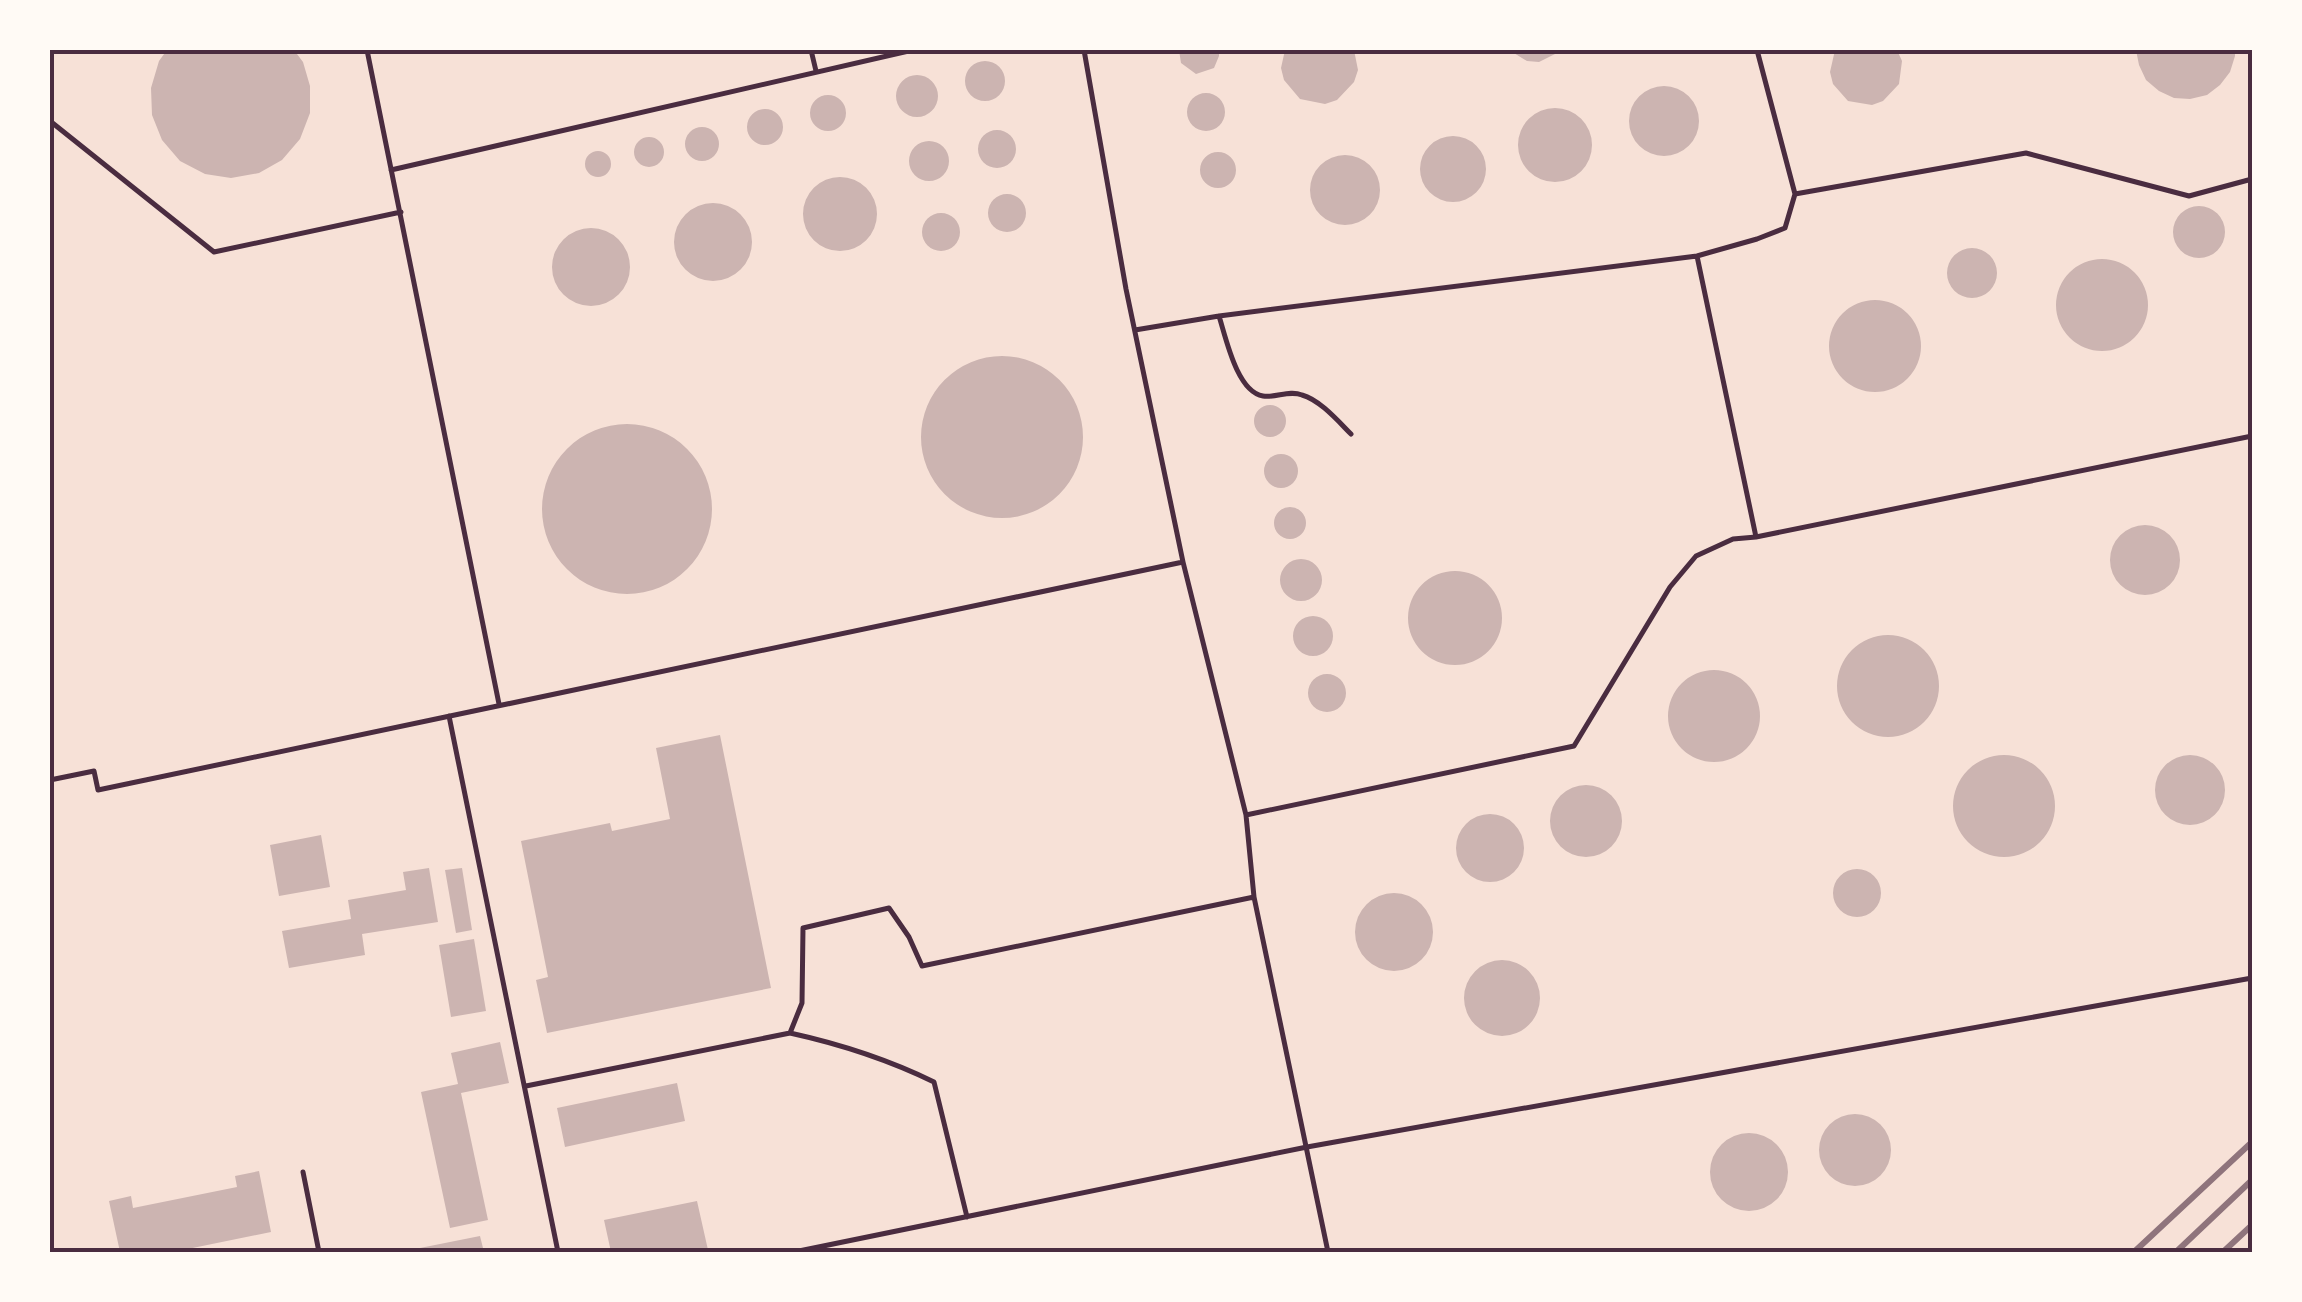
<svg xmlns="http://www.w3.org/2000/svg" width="2302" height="1302" viewBox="0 0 2302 1302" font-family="'DM Sans',sans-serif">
<rect width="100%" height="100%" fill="#f7e1d7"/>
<!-- building -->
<path fill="#ccb4b1" d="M167 50H294L303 62 310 86V113L300 139 282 160 259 173 231 178 205 174 180 161 162 140 152 115 151 88 159 61Z
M1179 50H1219V56L1214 68 1196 74 1181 63Z
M1285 50H1354L1358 70 1354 82 1337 100 1325 104 1300 99 1284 80 1281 68Z
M1509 50H1563L1539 62 1527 61Z
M1835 50H1897L1902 61 1899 84 1883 101 1872 105 1848 101 1833 84 1830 72Z
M2136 50H2235V56L2230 72 2220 85 2207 95 2190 99 2174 98 2159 91 2146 80 2139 65Z
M965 81a20 20 0 1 1 40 0a20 20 0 1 1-40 0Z
M896 96a21 21 0 1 1 42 0a21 21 0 1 1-42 0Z
M1629 121a35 35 0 1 1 70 0a35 35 0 1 1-70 0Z
M1187 112a19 19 0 1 1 38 0a19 19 0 1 1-38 0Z
M810 113a18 18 0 1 1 36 0a18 18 0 1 1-36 0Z
M1518 145a37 37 0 1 1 74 0a37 37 0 1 1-74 0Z
M747 127a18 18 0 1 1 36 0a18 18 0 1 1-36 0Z
M685 144a17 17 0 1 1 34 0a17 17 0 1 1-34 0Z
M978 149a19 19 0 1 1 38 0a19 19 0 1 1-38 0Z
M1420 169a33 33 0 1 1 66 0a33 33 0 1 1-66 0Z
M634 152a15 15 0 1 1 30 0a15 15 0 1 1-30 0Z
M909 161a20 20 0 1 1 40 0a20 20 0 1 1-40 0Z
M585 164a13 13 0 1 1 26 0a13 13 0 1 1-26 0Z
M1200 170a18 18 0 1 1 36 0a18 18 0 1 1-36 0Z
M1310 190a35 35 0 1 1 70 0a35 35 0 1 1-70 0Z
M803 214a37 37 0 1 1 74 0a37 37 0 1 1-74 0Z
M988 213a19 19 0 1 1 38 0a19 19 0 1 1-38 0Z
M674 242a39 39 0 1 1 78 0a39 39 0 1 1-78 0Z
M2173 232a26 26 0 1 1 52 0a26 26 0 1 1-52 0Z
M922 232a19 19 0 1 1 38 0a19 19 0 1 1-38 0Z
M552 267a39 39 0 1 1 78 0a39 39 0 1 1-78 0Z
M1947 273a25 25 0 1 1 50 0a25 25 0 1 1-50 0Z
M2056 305a46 46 0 1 1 92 0a46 46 0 1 1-92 0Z
M1829 346a46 46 0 1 1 92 0a46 46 0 1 1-92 0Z
M921 437a81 81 0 1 1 162 0a81 81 0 1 1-162 0Z
M1254 421a16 16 0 1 1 32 0a16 16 0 1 1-32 0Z
M542 509a85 85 0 1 1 170 0a85 85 0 1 1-170 0Z
M1264 471a17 17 0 1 1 34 0a17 17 0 1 1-34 0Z
M1274 523a16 16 0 1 1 32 0a16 16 0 1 1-32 0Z
M2110 560a35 35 0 1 1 70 0a35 35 0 1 1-70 0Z
M1280 580a21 21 0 1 1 42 0a21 21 0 1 1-42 0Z
M1408 618a47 47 0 1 1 94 0a47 47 0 1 1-94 0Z
M1293 636a20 20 0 1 1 40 0a20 20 0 1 1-40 0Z
M1837 686a51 51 0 1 1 102 0a51 51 0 1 1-102 0Z
M1668 716a46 46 0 1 1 92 0a46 46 0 1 1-92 0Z
M1308 693a19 19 0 1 1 38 0a19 19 0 1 1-38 0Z
M720 735 771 988 547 1033 536 980 548 977 521 841 610 823 612 831 670 819 656 748Z
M2155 790a35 35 0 1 1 70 0a35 35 0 1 1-70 0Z
M1953 806a51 51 0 1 1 102 0a51 51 0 1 1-102 0Z
M1550 821a36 36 0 1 1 72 0a36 36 0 1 1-72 0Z
M1456 848a34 34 0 1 1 68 0a34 34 0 1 1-68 0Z
M321 835 330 887 279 896 270 845Z
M429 868 438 922 362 934 365 955 289 968 282 931 351 919 348 900 406 890 403 872Z
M462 868 472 930 456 933 445 870Z
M1833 893a24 24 0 1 1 48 0a24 24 0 1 1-48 0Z
M1355 932a39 39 0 1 1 78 0a39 39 0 1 1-78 0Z
M474 939 486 1011 451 1017 439 945Z
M1464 998a38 38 0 1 1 76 0a38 38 0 1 1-76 0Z
M500 1042 509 1083 461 1093 488 1220 450 1228 421 1092 458 1084 451 1053Z
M677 1083 685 1121 565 1147 557 1108Z
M1819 1150a36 36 0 1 1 72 0a36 36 0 1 1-72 0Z
M1710 1172a39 39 0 1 1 78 0a39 39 0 1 1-78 0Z
M259 1171 271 1232 173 1252H120L109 1201 131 1196 133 1208 237 1187 235 1176Z
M697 1201 708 1250 611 1252 604 1220Z
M480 1236 484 1252H410V1250Z"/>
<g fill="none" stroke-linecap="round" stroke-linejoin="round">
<!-- service -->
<path stroke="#4a2c40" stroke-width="5" d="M367 50 499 704
M811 50 816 71
M1084 50 1126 289 1183 562 1246 815 1254 897 1328 1252
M50 121 214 252 401 212
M391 170 913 50
M1795 194 2026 153 2189 196 2252 179
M1697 256 1756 537
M1219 316C1226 338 1237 392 1263 396 1276 398 1289 390 1302 395 1320 400 1338 421 1351 434
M1135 330 1219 316 1697 256 1757 239 1785 228 1795 194 1757 50
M449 716 558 1252
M50 780 94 771 98 790 1183 562
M1246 815 1574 746 1670 587 1696 556 1733 539 1756 537 2252 436
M790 1033 802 1003 803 928 889 908 909 937 922 966 1254 897
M526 1086 790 1033C840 1044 887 1059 934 1082L967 1217
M303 1172 319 1252
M794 1252 1307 1147 2252 978"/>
<!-- rail -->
<path stroke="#8f747c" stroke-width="6" d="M2134 1252 2252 1142
M2176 1252 2252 1180
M2223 1252 2252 1225"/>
</g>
<!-- border -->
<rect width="2302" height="1302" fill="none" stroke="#fffaf5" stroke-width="105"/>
<rect x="52" y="52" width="2198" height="1198" fill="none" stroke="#4a2c40" stroke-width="4"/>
</svg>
